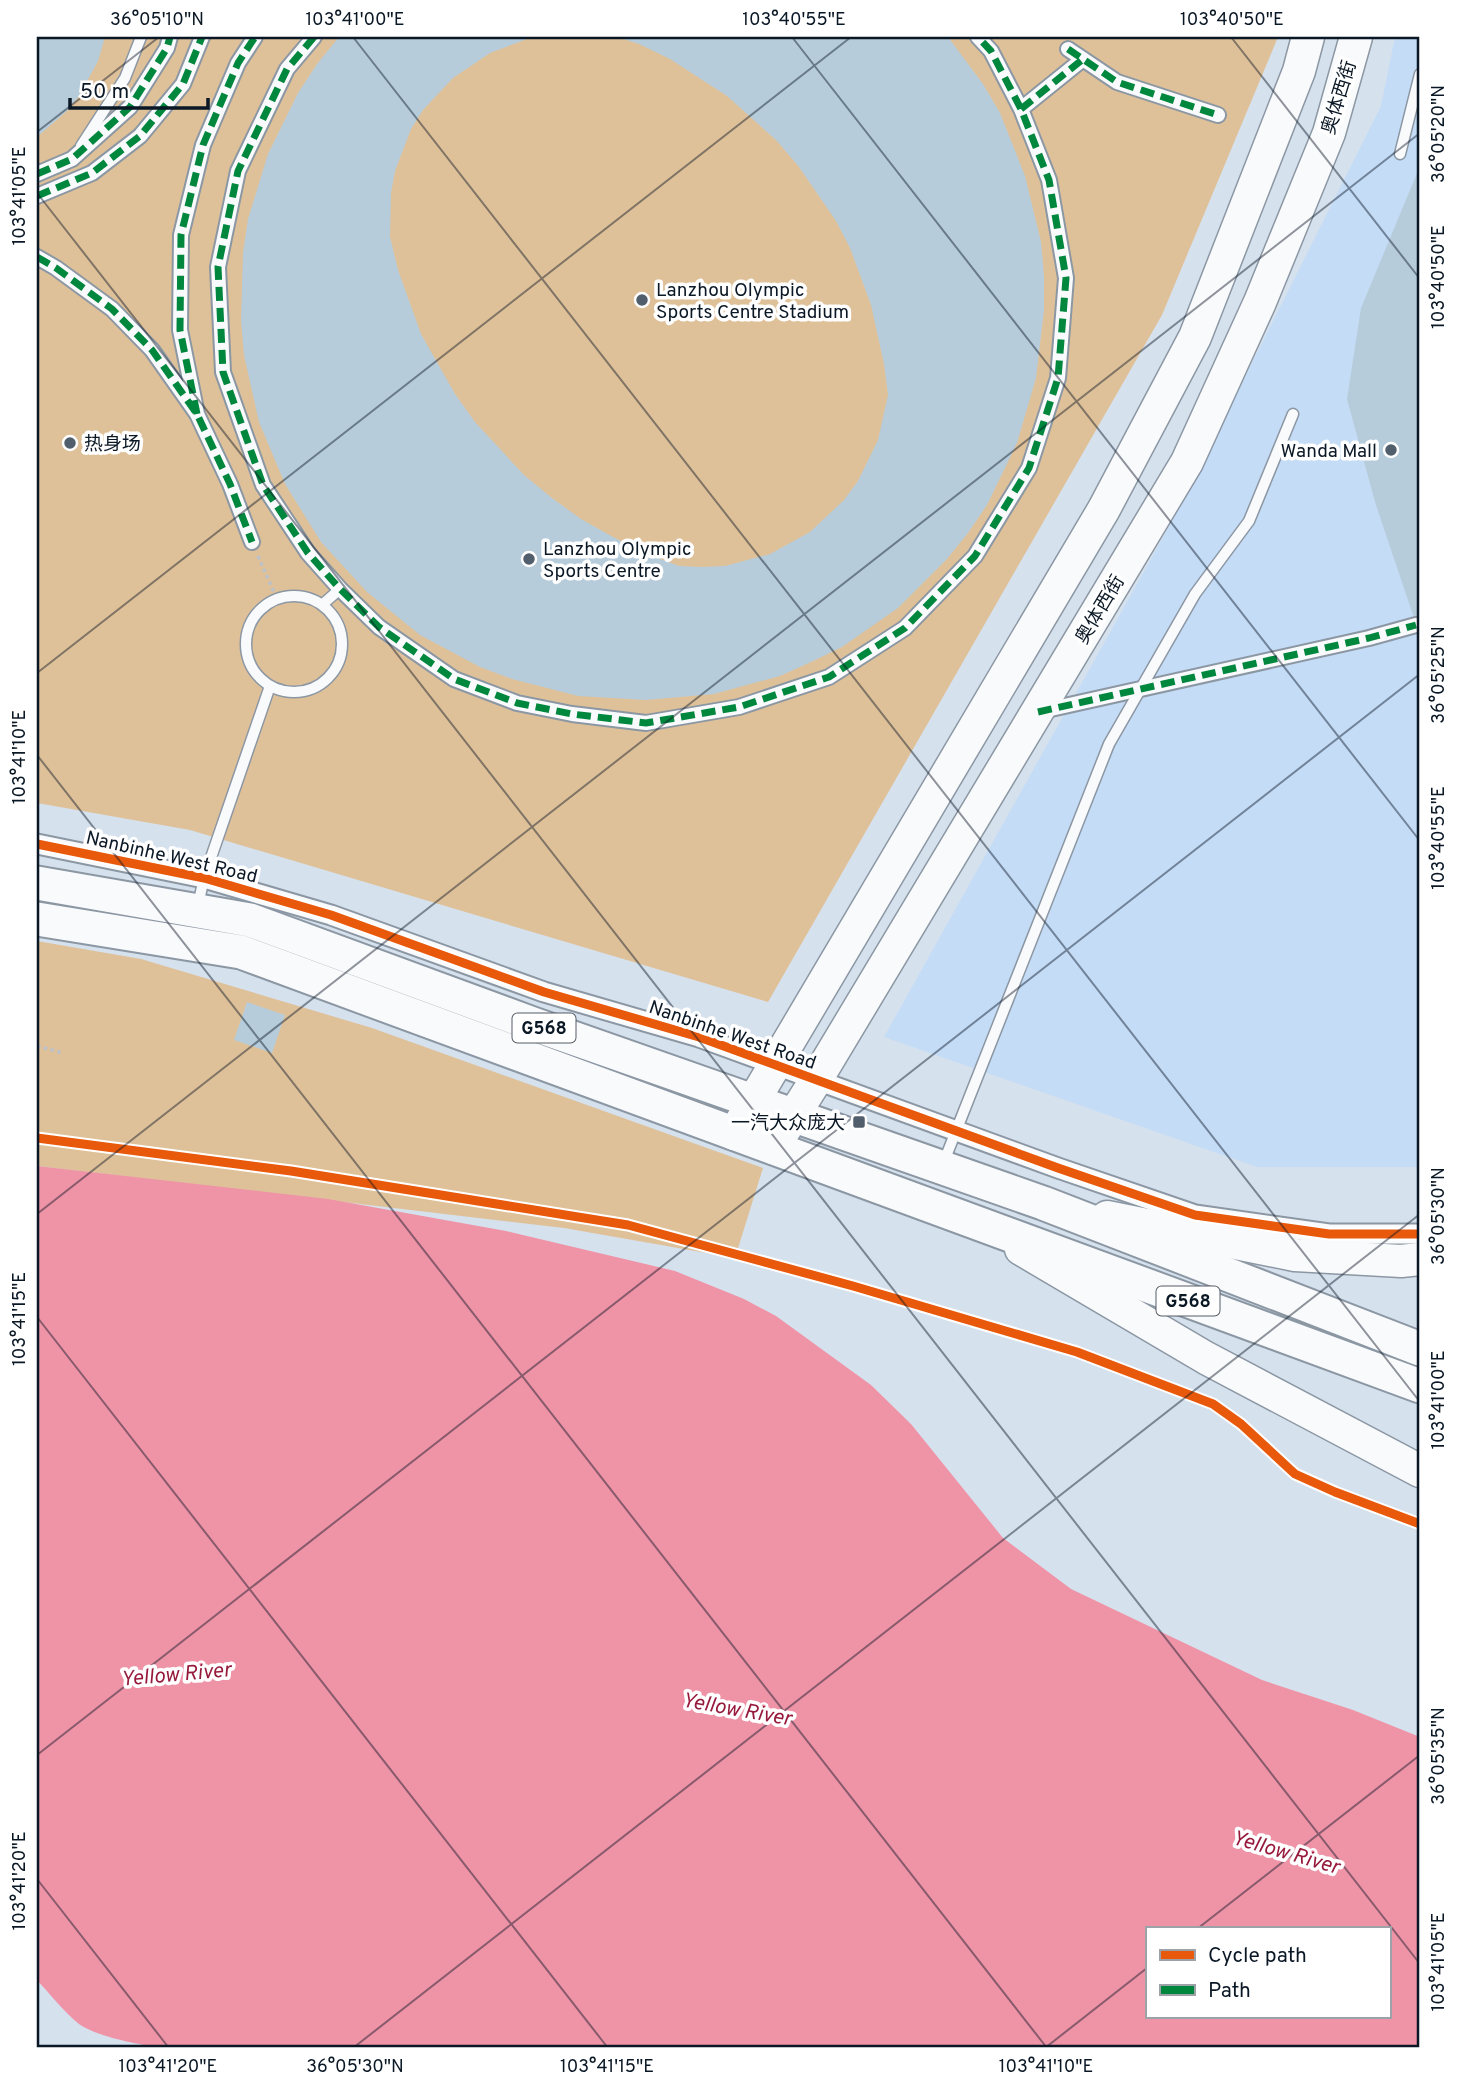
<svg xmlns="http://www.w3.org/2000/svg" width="1457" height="2085" viewBox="0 0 1457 2085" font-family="Overpass,'Noto Sans SC',sans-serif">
<rect width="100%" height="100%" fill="#d6e1ee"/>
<!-- built -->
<path fill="#c4dcf6" d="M1395 37H1420V1167H1257L884 1037 1175 516 1381 106Z"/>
<!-- green -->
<path fill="#dfc199" d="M37 37H1278L1162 315 768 1002 190 830 37 803Z
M37 941 141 959 372 1028 763 1168 735 1258 564 1228 37 1166Z"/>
<!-- water -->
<path fill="#ef93a7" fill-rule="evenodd" d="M37 1166 328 1199 506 1231 675 1271 744 1299 776 1316 871 1385 911 1424 1003 1538 1071 1589 1262 1680 1353 1710 1420 1737V2048H163C141 2045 97 2037 79 2024 64 2012 50 1994 37 1980ZM1147 1929H1389V2017H1147Z"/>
<!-- building -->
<path fill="#b7ccda" d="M37 37H105L98 61 79 96 67 111 37 137Z
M339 37H532L490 53 453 78 423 110 411 129 395 171 391 193 390 237 398 270 421 334 455 394 475 422 524 475 552 498 581 519 613 537 645 553 679 566 702 567 725 566 770 554 810 532 844 500 858 481 878 440 888 395 884 364 871 305 850 248 836 221 799 167 777 141 727 96 670 59 639 44 617 37H948L983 84 1000 113 1025 176 1041 242 1044 276V310L1036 378 1017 443 987 505 968 533 946 560 898 608 842 647 811 662 780 676 714 694 646 700 578 696 512 679 480 667 420 635 367 592 321 542 285 484 259 422 244 355 241 321 243 253 248 219 268 154 298 93 317 64Z
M1420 166V636L1375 502 1347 399 1361 308Z
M247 1002 285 1015 272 1053 234 1040Z"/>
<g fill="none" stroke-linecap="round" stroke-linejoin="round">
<!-- service casing -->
<g stroke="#8c97a4" stroke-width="13">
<path id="service" d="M81 146 125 78 141 37
M1400 154 1420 74
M246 644a48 48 0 1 1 96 0a48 48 0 1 1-96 0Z
M323 604 340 589
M198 905 204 878 270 686
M943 1164 1109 744 1195 594 1249 521 1293 414"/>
</g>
<!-- pedestrian casing -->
<g stroke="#8c97a4" stroke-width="18">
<path id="pedestrian" d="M314 37 287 69 238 171 218 267 223 372 263 485 308 553 340 589 379 627 454 679 517 703 572 714 646 723 739 707 829 677 905 628 975 556 1029 468 1058 378 1066 278 1049 180 1021 109 991 51 978 37
M1068 49 1117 82 1218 115
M1021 109 1083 59
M37 174 72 159 130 107 167 48 170 37
M37 196 92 173 140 136 183 84 202 37
M37 257 56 268 112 309 152 350 197 414 230 484 252 542
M197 414 180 330 181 235 203 145 238 63 255 37
M1042 711 1369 638 1416 625"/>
</g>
<!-- minor casing -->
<g stroke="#8c97a4" stroke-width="23">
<path id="minor" d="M37 844 204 878 331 915 544 992 699 1037 1058 1168 1195 1215 1329 1234H1420"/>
</g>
<!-- primary casing -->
<g stroke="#8c97a4" stroke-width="35">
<path id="primary" d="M734 1134 1104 509 1195 337 1299 71 1308 37
M773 1148 816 1080 1187 462 1260 302 1329 133 1356 37
M1107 1217 1295 1255 1401 1261 1420 1259
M1021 1249 1206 1358 1420 1471"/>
</g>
<!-- trunk casing -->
<g stroke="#8c97a4" stroke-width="37">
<path id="trunk" d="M37 883 250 920 533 1024 1043 1203 1420 1349
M37 919 241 952 1420 1386"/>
</g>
<!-- path -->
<path stroke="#bdc1c8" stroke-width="3.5" stroke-dasharray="3.5 3.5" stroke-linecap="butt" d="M258 556 277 599
M37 1046 63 1053"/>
<!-- service -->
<use href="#service" stroke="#f9fafc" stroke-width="10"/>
<!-- pedestrian -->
<use href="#pedestrian" stroke="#f9fafc" stroke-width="14"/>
<!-- minor -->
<use href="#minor" stroke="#f9fafc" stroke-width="19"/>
<!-- primary -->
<use href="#primary" stroke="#f9fafc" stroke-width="32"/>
<!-- trunk -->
<use href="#trunk" stroke="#f9fafc" stroke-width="33"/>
<!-- quiet -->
<path stroke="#00873e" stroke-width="7" stroke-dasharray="14 7" stroke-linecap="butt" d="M314 37 287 69 238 171 218 267 223 372 263 485 308 553 340 589 379 627 454 679 517 703 572 714 646 723 739 707 829 677 905 628 975 556 1029 468 1058 378 1066 278 1049 180 1021 109 991 51 978 37
M1068 49 1117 82 1218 115
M1021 109 1083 59
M37 174 72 159 130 107 167 48 170 37
M37 196 92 173 140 136 183 84 202 37
M37 257 56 268 112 309 152 350 197 414 230 484 252 542
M197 414 180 330 181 235 203 145 238 63 255 37
M1038 712 1369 638 1416 625"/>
<!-- cycleway casing -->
<g stroke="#fff" stroke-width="13">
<path id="cycleway" d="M37 844 204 878 331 915 544 992 699 1037 1058 1168 1195 1215 1329 1234H1420
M37 1138 291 1171 628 1225 853 1286 1077 1352 1213 1404 1241 1424 1295 1474 1335 1492 1420 1524"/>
</g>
<!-- cycleway -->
<use href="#cycleway" stroke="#e8590c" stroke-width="9"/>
</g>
<!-- ticks -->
<path fill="none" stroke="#0a1725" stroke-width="2" stroke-opacity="0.45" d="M353 37 1420 1402M792 37 1420 841M1231 37 1420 279M37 132 159 37M37 193 1420 1964M37 673 851 37M37 755 1047 2048M37 1214 1420 133M37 1317 608 2048M37 1755 1420 674M37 1879 169 2048M1197 1929 1420 1755M353 2048 1420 1214M1045 2048 1147 1968"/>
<!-- markers -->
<g fill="#515e6b" stroke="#fff" stroke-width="2.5">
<circle cx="642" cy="300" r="7"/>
<circle cx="70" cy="443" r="7"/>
<circle cx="1391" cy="450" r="7"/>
<circle cx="529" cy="559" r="7"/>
<rect x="852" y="1115" width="14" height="14" rx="3.5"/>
</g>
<g text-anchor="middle" stroke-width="7" stroke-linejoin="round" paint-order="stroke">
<!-- shield labels -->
<g fill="#fff" stroke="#545d66" stroke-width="2">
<rect x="512.5" y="1013.5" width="63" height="29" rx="5"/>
<rect x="1156.5" y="1286.5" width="63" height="29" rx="5"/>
</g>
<g font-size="18" font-weight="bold" fill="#0a1725">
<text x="544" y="1034">G568</text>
<text x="1188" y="1307">G568</text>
</g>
<!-- street labels -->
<g font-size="19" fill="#0a1725" stroke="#fff">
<text transform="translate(1338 97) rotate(-73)" y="7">奥体西街</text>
<text transform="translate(1099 609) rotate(-59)" y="7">奥体西街</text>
<text transform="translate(172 856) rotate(13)" y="7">Nanbinhe West Road</text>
<text transform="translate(733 1034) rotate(19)" y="7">Nanbinhe West Road</text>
</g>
<!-- poi labels -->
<g font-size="19" fill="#0a1725" stroke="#fff" text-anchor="start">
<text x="656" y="296">Lanzhou Olympic<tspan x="656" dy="22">Sports Centre Stadium</tspan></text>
<text x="84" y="450">热身场</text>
<text x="1377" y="457" text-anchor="end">Wanda Mall</text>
<text x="543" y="555">Lanzhou Olympic<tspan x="543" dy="22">Sports Centre</tspan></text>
<text x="845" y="1129" text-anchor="end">一汽大众庞大</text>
</g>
<!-- water labels -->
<g font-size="21" font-style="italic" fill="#961a3c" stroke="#fff">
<text transform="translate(176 1674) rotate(-5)" y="7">Yellow River</text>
<text transform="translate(737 1709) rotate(10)" y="7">Yellow River</text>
<text transform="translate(1286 1852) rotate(16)" y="7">Yellow River</text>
</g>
</g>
<!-- border -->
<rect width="1457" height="2085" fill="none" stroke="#ffffff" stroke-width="77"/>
<!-- legend -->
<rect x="1146" y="1927" width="245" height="91" fill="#ffffff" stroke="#9da2a8" stroke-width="2"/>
<rect x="1160" y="1950" width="35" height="10" fill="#e8590c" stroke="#9da2a8" stroke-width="2"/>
<text x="1208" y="1962" font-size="21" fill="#0a1725">Cycle path</text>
<rect x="1160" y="1985" width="35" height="10" fill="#00873e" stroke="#9da2a8" stroke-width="2"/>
<text x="1208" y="1997" font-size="21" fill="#0a1725">Path</text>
<!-- scale -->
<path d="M70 98v10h138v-10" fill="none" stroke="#0a1725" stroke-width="3.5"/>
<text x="80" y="98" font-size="21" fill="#0a1725" stroke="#ffffff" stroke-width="5" paint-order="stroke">50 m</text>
<rect x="38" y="38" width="1380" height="2008" fill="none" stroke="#0a1725" stroke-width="2.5"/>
<g font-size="18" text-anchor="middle" fill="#0a1725">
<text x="157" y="25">36°05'10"N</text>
<text x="355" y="25">103°41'00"E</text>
<text x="794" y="25">103°40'55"E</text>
<text x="1232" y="25">103°40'50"E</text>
<text transform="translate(1438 134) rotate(-90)" y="6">36°05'20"N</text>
<text transform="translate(19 196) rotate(-90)" y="6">103°41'05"E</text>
<text transform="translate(1438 277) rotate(-90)" y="6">103°40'50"E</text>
<text transform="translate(1438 675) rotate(-90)" y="6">36°05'25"N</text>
<text transform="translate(19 757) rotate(-90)" y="6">103°41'10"E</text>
<text transform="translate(1438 838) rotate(-90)" y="6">103°40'55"E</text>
<text transform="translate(1438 1216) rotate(-90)" y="6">36°05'30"N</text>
<text transform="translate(19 1319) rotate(-90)" y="6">103°41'15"E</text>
<text transform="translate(1438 1400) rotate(-90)" y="6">103°41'00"E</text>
<text transform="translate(1438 1756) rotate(-90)" y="6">36°05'35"N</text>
<text transform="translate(19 1881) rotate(-90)" y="6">103°41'20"E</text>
<text transform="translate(1438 1962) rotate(-90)" y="6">103°41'05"E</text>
<text x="168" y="2072">103°41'20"E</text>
<text x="355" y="2072">36°05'30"N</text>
<text x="607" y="2072">103°41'15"E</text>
<text x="1046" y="2072">103°41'10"E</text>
</g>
</svg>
